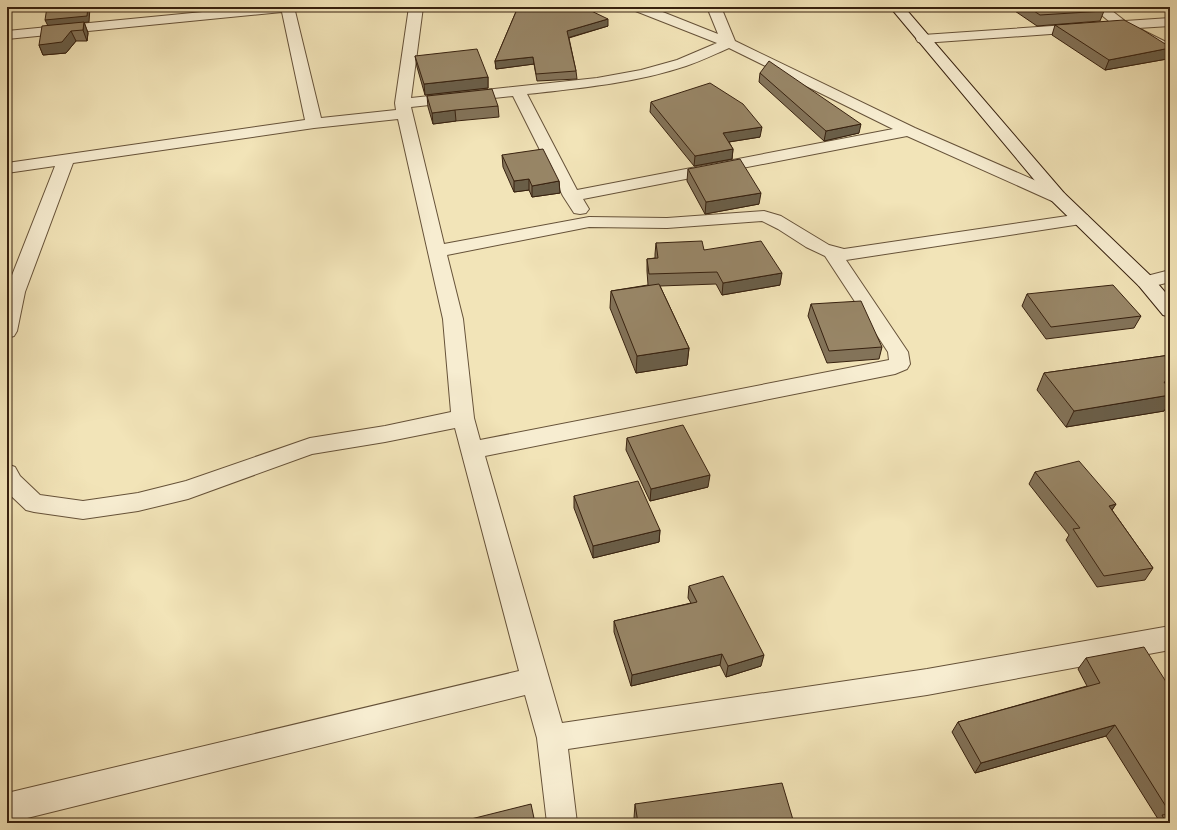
<svg xmlns="http://www.w3.org/2000/svg" width="1177" height="830" viewBox="0 0 1177 830" font-family="Cardo,serif">
<rect width="100%" height="100%" fill="#f2e4b8"/>
<filter id="stains"><feTurbulence type="fractalNoise" baseFrequency=".005" numOctaves="4"/><feColorMatrix values="0 0 0 0 .2 0 0 0 0 .09 0 0 0 0 .02 0 0 0 .5 -.17"/></filter>
<radialGradient id="worn" r=".72"><stop offset=".6" stop-color="#630" stop-opacity="0"/><stop offset="1" stop-color="#630" stop-opacity=".3"/></radialGradient>
<g fill="none" stroke-linecap="round" stroke-linejoin="round">
<!-- street casing -->
<g stroke="#665239" stroke-width="2">
<path id="street" d="M254 7H301L299 10 295 11 321 118 396 110 395 103 409 7H423L411 98 597 78 641 70 677 60 717 43 633 10 631 7H650L718 34 707 7H721L735 41 915 128 1064 193 1067 197 1064 201 1058 202 1052 201 907 136 583 199 589 209 586 213 580 214 574 213 563 196 513 96 411 107 444 244 589 217 667 218 764 211 781 216 829 245 844 249 1081 214 1087 215 1090 219 1087 223 1081 224 846 260 908 352 910 364 907 369 895 374 485 456 562 723 927 669 1170 626V650L927 695 568 749 577 823H547L537 738 525 695 7 823V793L519 671 455 428 385 442 312 454 188 499 138 511 83 519 34 512 26 510 7 492V464L15 467 20 476 40 495 83 501 138 493 186 481 310 438 385 426 451 412 443 319 398 119 314 128 73 163 25 292 17 331 14 336 7 338V288L55 166 7 173V163L305 120 282 12 7 39V31ZM729 48 893 129 577 190 527 94C581 88 635 83 686 66 701 61 715 54 729 48ZM762 221 778 229 806 247 825 256 888 352 889 360 480 440 474 418 463 319 447 255 589 227 667 228Z
M1092 7H1107L1125 21 1170 18V26L1138 28 1170 44V54L1120 29 923 43 918 42 916 39 918 36 923 35 1110 22Z
M1170 270V282L1146 288 1139 286 1136 282 1139 278Z"/>
</g>
<!-- secondary casing -->
<g stroke="#37210f" stroke-width="2">
<path id="secondary" d="M890 7H904L1064 193 1153 278 1170 298V317L1163 315 1139 286 1052 201Z"/>
</g>
<!-- street -->
<use href="#street" fill="#f7edd1" fill-rule="evenodd"/>
<!-- secondary -->
<use href="#secondary" fill="#f7edd1" fill-rule="evenodd"/>
</g>
<!-- wall -->
<path fill="#837359" stroke="#37210f" d="M518 7 608 26 569 38 576 71 577 79 537 81 534 64 496 69 495 61Z
M1009 7H1099L1104 11 1100 21 1037 26Z
M84 22 88 33 87 41H76L66 53 43 55 39 45Z
M1055 25 1170 47V52L1167 59 1105 70 1052 35Z
M415 56 488 77V88L425 95 417 67Z
M760 73 859 133 824 141 759 82Z
M427 96 498 106 499 117 456 121 433 124 428 107Z
M651 102 760 137 729 142 733 149 732 159 694 166 650 112Z
M502 155 559 181 560 193 532 197 529 190 514 192 503 167Z
M688 169 759 204 705 214 687 181Z
M656 243 704 250 780 285 722 295 716 284 660 286 689 348 687 365 636 373 610 308 611 291 648 285 647 271V259L655 258V254Z
M1027 294 1141 316 1134 328 1046 339 1022 306Z
M811 304 882 347 879 359 827 363 808 316Z
M1170 355V401L1164 411 1066 427 1037 390 1044 373Z
M627 438 708 487 650 501 626 450Z
M1035 472 1116 504 1112 510 1153 568 1145 580 1097 587 1066 540 1069 535 1029 484Z
M574 496 660 530 659 542 593 558 574 508Z
M689 586 761 666 726 677 720 665 631 686 614 632V621L691 603 688 598Z
M1086 658 1170 688V823H1154L1158 819 1106 736 975 773 952 732 958 722 1087 686 1078 669Z
M635 804 794 823H635L634 818Z"/>
<!-- shaded-wall -->
<path fill="#6a5e48" stroke="#37210f" d="M88 7H90L89 22 48 26 45 20Z
M608 19V26L567 38V31Z
M84 22 88 33 87 41 83 30Z
M71 31 76 41 66 53 43 55 39 45Z
M1170 48V52L1167 59 1105 70 1109 60Z
M533 57 534 64 496 69 495 61Z
M488 77V88L425 95 424 84Z
M455 110 456 121 433 124 432 113Z
M861 124 859 133 824 141 826 131Z
M762 127 760 137 722 143 723 133Z
M733 149 732 159 694 166 695 156Z
M529 179V190L514 192V181Z
M559 181 560 193 532 197V186Z
M761 193 759 204 705 214 706 202Z
M782 273 780 285 722 295 723 283Z
M689 348 687 365 636 373 637 356Z
M1170 395V401L1164 411 1066 427 1074 411Z
M710 475 708 487 650 501 651 489Z
M1116 504 1108 516 1109 506Z
M660 530 659 542 593 558V546Z
M722 654 720 665 631 686 632 675Z
M764 655 761 666 726 677 728 666Z
M1115 725 1106 736 975 773 981 763Z"/>
<!-- building -->
<path fill="#988667" stroke="#37210f" d="M47 7H88L87 16 45 20Z
M518 7H583L608 19 567 31 576 71 536 74 533 57 495 61Z
M1028 7H1099L1104 11 1040 15Z
M1124 20 1143 30 1170 47V48L1109 60 1055 25Z
M84 22 83 30 71 31 62 42 39 45 42 26Z
M477 49 488 77 424 84 415 56Z
M769 61 861 124 826 131 760 73Z
M710 83 743 104 762 127 723 133 733 149 695 156 651 102Z
M492 89 498 106 455 110 432 113 427 96Z
M543 149 559 181 532 186 529 179 514 181 502 155Z
M740 159 761 193 706 202 688 169Z
M702 241 704 250 761 241 782 273 723 283 717 272 649 274 647 259 658 258 656 243Z
M659 284 689 348 637 356 611 291Z
M1113 285 1141 316 1051 327 1027 294Z
M861 301 882 347 829 351 811 304Z
M1170 355V381L1164 382 1170 390V395L1074 411 1044 373Z
M683 425 710 475 651 489 627 438Z
M1079 461 1116 504 1109 506 1153 568 1104 576 1073 529 1080 528 1035 472Z
M638 481 660 530 593 546 574 496Z
M723 576 764 655 728 666 722 654 632 675 614 621 697 602 689 586Z
M1144 647 1170 688V813L1115 725 981 763 958 722 1100 683 1086 658Z
M782 783 794 823H638L635 804Z
M531 804 535 823H455Z
M1170 814V823H1166L1162 815Z"/>
<!-- margin -->
<rect width="1177" height="830" fill="none" stroke="#f2e4b8" stroke-width="24"/>
<rect x="8" y="8" width="1161" height="814" fill="none" stroke="#37210f" stroke-width="2"/>
<rect x="12" y="12" width="1153" height="806" fill="none" stroke="#37210f"/>
<rect width="100%" height="100%" filter="url(#stains)"/>
<rect width="100%" height="100%" fill="url(#worn)"/>
</svg>
